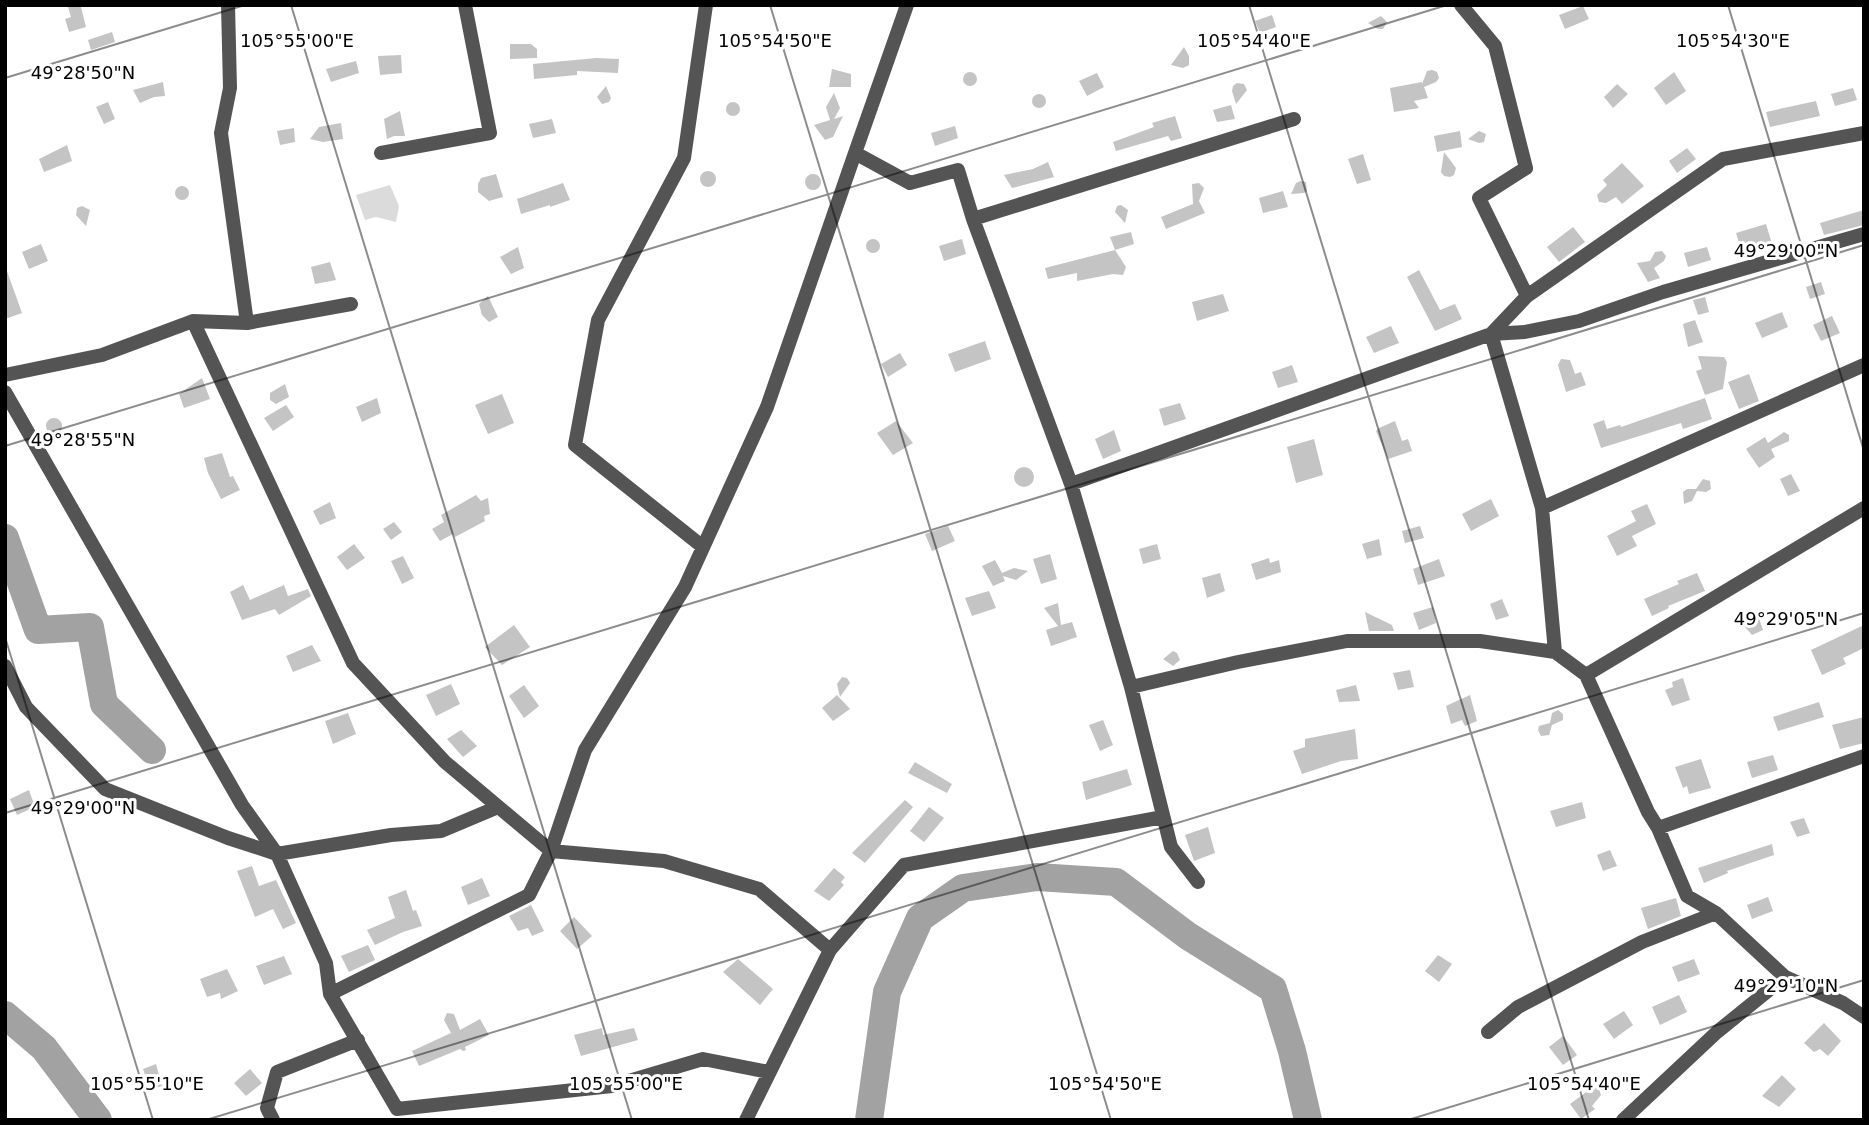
<svg xmlns="http://www.w3.org/2000/svg" width="1869" height="1125" viewBox="0 0 1869 1125" font-family="'DejaVu Sans',sans-serif">
<rect width="100%" height="100%" fill="#fff"/>
<!-- green -->
<path fill="#dbdbdb" d="M390 185 399 206 396 222 376 217 365 220 356 195Z"/>
<g fill="none" stroke-linecap="round" stroke-linejoin="round">
<!-- river -->
<path stroke="#a2a2a2" stroke-width="28" d="M5 538 38 630 90 627 104 704 152 750
M5 1015 44 1048 98 1120
M869 1120 887 992 920 918 963 888 1037 877 1116 882 1188 936 1273 989 1292 1051 1308 1120"/>
</g>
<!-- building -->
<path fill="#c4c4c4" d="M1583 6 1589 19 1565 29 1559 15Z
M68 7H81L86 27 69 32 65 19 71 17Z
M1272 15 1276 27 1260 33 1255 21Z
M1381 16 1387 22 1383 29H1378L1368 23Z
M112 32 115 42 91 50 88 40Z
M510 44H531L537 49V58L510 59Z
M1184 47 1189 56V65L1183 68 1171 65Z
M401 55 402 73 380 75 378 56Z
M596 58 619 59 618 73 577 71V75L534 79 533 64Z
M356 61 359 73 331 82 326 69Z
M832 69 851 74V87H829Z
M1432 70 1437 72 1439 78 1436 82 1424 87 1428 98 1414 101 1419 108 1394 112 1390 88 1422 82V84L1427 71Z
M963 79a7 7 0 1 1 14 0a7 7 0 1 1-14 0Z
M1674 72 1686 91 1666 105 1654 88Z
M1097 73 1104 87 1087 96 1079 81Z
M163 82 165 96 154 97 140 103 133 90Z
M1237 83 1244 84 1247 90 1236 104 1232 91 1233 86Z
M1617 84 1628 94 1613 108 1604 97Z
M606 86 611 98 609 102 602 104 597 97Z
M1853 88 1857 100 1835 106 1831 94Z
M834 93 840 108 834 119 843 116 833 137 825 140 814 125 830 120 826 107Z
M1032 101a7 7 0 1 1 14 0a7 7 0 1 1-14 0Z
M1816 101 1820 116 1770 127 1766 112Z
M726 109a7 7 0 1 1 14 0a7 7 0 1 1-14 0Z
M108 102 115 119 104 124 96 107Z
M1231 105 1235 119 1217 122 1213 110Z
M400 111 405 136H394L387 139 384 119Z
M1175 116 1182 138 1171 141 1168 136 1116 151 1113 142 1154 127 1152 123Z
M552 119 556 133 533 138 529 124Z
M341 123 343 139 323 142 310 139 319 127Z
M955 126 958 138 935 146 931 133Z
M294 128 295 142 280 145 277 131Z
M1460 131 1462 147 1437 152 1434 136Z
M1479 131 1486 134 1484 142 1479 143 1468 139Z
M67 145 72 161 44 172 39 159Z
M1687 148 1696 159 1677 173 1669 161Z
M1444 152 1456 168 1454 175 1450 177 1444 176 1441 172Z
M1363 154 1371 180 1357 184 1348 159Z
M1048 162 1054 177 1012 188 1004 175 1033 169Z
M1622 163 1644 186 1622 204 1616 197 1606 203 1599 202 1597 195 1607 185 1603 180Z
M700 179a8 8 0 1 1 16 0a8 8 0 1 1-16 0Z
M496 174 503 197 489 201 478 192V184L481 178Z
M805 182a8 8 0 1 1 16 0a8 8 0 1 1-16 0Z
M1300 181 1306 182 1307 191 1304 193 1291 194 1296 183Z
M563 183 570 200 550 207V205L521 214 517 199Z
M1199 183 1204 188 1199 201 1205 213 1166 229 1161 217 1193 204 1192 184Z
M175 193a7 7 0 1 1 14 0a7 7 0 1 1-14 0Z
M1283 191 1288 207 1263 213 1259 198Z
M1121 205 1128 210 1125 223 1115 212 1117 206Z
M82 206 90 210 86 226 76 215 77 208Z
M1864 210V225L1824 235 1820 223Z
M1766 224 1773 247 1743 256 1736 233Z
M1573 227 1585 242 1559 262 1547 247Z
M1131 232 1134 244 1115 250 1110 237Z
M866 246a7 7 0 1 1 14 0a7 7 0 1 1-14 0Z
M962 239 966 254 944 261 939 246Z
M41 244 48 261 29 269 22 252Z
M518 247 524 268 511 274 500 257Z
M1707 247 1711 260 1688 267 1684 253Z
M1115 250 1126 267 1123 275 1113 274 1077 281V273L1048 279 1045 268Z
M1662 251 1666 256 1664 261 1654 268 1660 278 1648 282 1637 263 1650 261 1655 252Z
M330 262 336 280 315 284 311 267Z
M1419 270 1440 310 1455 304 1462 319 1435 331 1407 277Z
M5 271H7L22 313 5 319Z
M1821 282 1825 294 1810 299 1806 287Z
M1223 294 1229 311 1197 321 1192 302Z
M488 296 498 317 489 322 482 315 479 304Z
M1705 297 1709 312 1698 315 1693 300Z
M1782 312 1788 327 1762 338 1755 323Z
M1832 316 1840 333 1821 341 1813 325Z
M1695 320 1703 342 1688 347 1683 324Z
M1391 326 1399 343 1374 353 1366 337Z
M985 341 991 359 955 372 948 354Z
M900 353 907 365 888 377 881 364Z
M1698 356 1724 357 1727 362 1723 389 1705 395 1696 371 1702 369Z
M1561 359 1570 360 1575 374 1581 372 1586 385 1566 392 1558 365Z
M1292 365 1298 382 1278 388 1272 372Z
M1749 374 1759 401 1739 409 1728 382Z
M202 378 210 399 184 408 179 394Z
M285 384 289 397 276 404 270 400V393Z
M502 394 514 423 488 434 475 405Z
M377 398 381 413 362 422 356 407Z
M1705 398 1712 419 1683 429 1681 423 1601 448 1593 424 1604 420 1607 429 1620 425 1621 427Z
M1180 403 1186 419 1164 426 1159 409Z
M286 405 294 417 273 431 264 418Z
M46 426a8 8 0 1 1 16 0a8 8 0 1 1-16 0Z
M896 421 913 443 893 455 877 433Z
M1395 421 1402 441 1408 439 1412 451 1388 459 1376 431 1379 428Z
M1114 430 1121 451 1103 459 1095 439Z
M1784 432 1789 435V441L1771 449 1775 457 1759 468 1746 449 1765 437 1768 443Z
M1314 439 1323 475 1296 483 1287 447Z
M222 453 230 477 233 476 240 490 221 499 208 473 204 458Z
M1014 477a10 10 0 1 1 20 0a10 10 0 1 1-20 0Z
M1791 474 1800 491 1788 496 1780 479Z
M1703 479 1710 481 1711 489 1706 492 1697 491 1692 501 1684 504 1683 492 1687 489H1696Z
M476 495 481 501 488 498 490 514 484 516 485 521 455 537 453 534 440 541 432 529 444 522 441 515Z
M1491 499 1499 516 1471 531 1462 514Z
M330 502 336 518 320 525 313 511Z
M1647 504 1656 524 1632 536 1637 546 1617 556 1607 536 1636 521 1631 511Z
M394 522 402 532 391 540 383 529Z
M948 526 955 541 932 551 925 534Z
M1420 526 1424 538 1405 543 1402 531Z
M1379 539 1382 555 1367 559 1362 544Z
M354 544 365 558 347 570 337 557Z
M1157 544 1161 559 1143 564 1139 549Z
M1050 554 1057 579 1041 584 1033 559Z
M403 556 414 578 402 584 391 561Z
M1269 558 1270 563 1279 560 1281 572 1256 580 1251 564Z
M1439 559 1445 576 1418 585 1413 569Z
M995 560 1002 573 1014 568 1028 571 1016 580 1003 576 1005 581 993 586 982 566Z
M1220 573 1225 591 1207 598 1202 578Z
M1697 573 1705 591 1668 606 1669 608 1652 616 1644 599 1679 584 1677 581Z
M243 585 250 600 284 585 288 596 308 589 311 596 279 615 275 609 242 620 230 592Z
M989 591 996 608 972 616 965 598Z
M1502 599 1509 616 1496 620 1490 604Z
M1058 603 1061 625 1072 622 1077 637 1051 646 1046 630 1058 626 1044 608Z
M1433 607 1436 623 1419 630 1413 613Z
M1365 612 1392 625 1394 631H1369Z
M1759 618 1763 630 1752 635 1744 626Z
M514 625 530 647 502 665 485 647Z
M1864 625V648L1843 658 1846 664 1822 675 1811 650Z
M312 645 321 661 293 672 286 656Z
M1173 651 1177 653 1180 660 1173 666 1163 659Z
M1410 670 1414 687 1398 690 1393 673Z
M842 677 847 678 850 683 840 697 837 684Z
M1683 678 1690 700 1672 706 1665 690 1673 687 1672 682Z
M451 684 460 704 436 716 426 695Z
M524 685 539 706 524 718 509 696Z
M1356 685 1360 701 1339 702 1336 690Z
M837 695 850 709 833 721 822 708Z
M1470 695 1477 721 1465 726 1462 720 1451 724 1446 706Z
M1819 702 1824 717 1778 731 1773 717Z
M1558 710 1563 714V720L1552 725 1549 735 1541 736 1538 730 1539 726 1550 723 1552 713Z
M348 713 356 734 333 744 325 721Z
M1864 717V743L1840 749 1832 725Z
M1103 720 1113 745 1100 751 1089 725Z
M1355 729 1358 759 1341 761 1302 774 1293 751 1305 747V739Z
M461 730 477 746 463 757 447 739Z
M1773 755 1778 770 1752 778 1747 762Z
M1701 759 1711 788 1689 794 1687 786 1683 788 1675 767Z
M915 762 952 784 947 793 908 773Z
M1127 769 1132 785 1086 800 1082 782Z
M29 790 35 807 17 815 10 799Z
M905 800 913 807 865 863 852 853Z
M1582 802 1586 818 1556 827 1550 811Z
M929 807 944 818 924 842 910 831Z
M1804 818 1810 833 1797 837 1790 822Z
M1208 827 1215 853 1194 861 1185 835Z
M1772 844 1774 855 1727 871 1728 873 1704 883 1698 868Z
M1610 850 1617 866 1603 871 1597 855Z
M252 866 259 886 276 880 296 923 283 929 273 909 255 917 237 871Z
M834 868 845 877 841 882 844 885 829 901 814 891Z
M482 878 490 896 468 905 461 887Z
M406 890 413 911 416 910 422 926 403 932 375 945 367 930 395 918 388 897Z
M1768 897 1773 911 1752 919 1747 905Z
M1676 898 1681 916 1648 929 1641 908Z
M531 905 544 931 532 936 528 928 518 931 509 916Z
M574 917 592 936 577 949 560 931Z
M368 945 375 960 349 972 341 956Z
M1438 955 1452 964 1439 982 1425 971Z
M284 956 292 974 264 985 256 966Z
M738 959 773 989 760 1005 723 972Z
M1694 959 1700 974 1678 982 1672 967Z
M227 969 238 991 221 999 220 993 207 997 200 979Z
M1679 995 1687 1012 1660 1025 1652 1007Z
M1624 1011 1633 1025 1614 1039 1603 1024Z
M447 1013 454 1014 460 1030 480 1019 489 1035 465 1047 466 1050 463 1051 460 1049 419 1066 412 1051 451 1033 444 1020Z
M1824 1023 1841 1041 1828 1056 1820 1049 1814 1052 1804 1043Z
M602 1028 603 1035 634 1028 638 1040 581 1056 574 1035Z
M1563 1036 1577 1055 1563 1065 1549 1047Z
M156 1064 162 1086 150 1090 143 1069Z
M250 1069 262 1083 246 1096 234 1083Z
M1782 1075 1796 1089 1779 1107 1762 1096Z
M1593 1087 1599 1089 1601 1095 1592 1106 1595 1109 1581 1119 1570 1104Z"/>
<g fill="none" stroke-linecap="round" stroke-linejoin="round">
<!-- street -->
<path stroke="#545454" stroke-width="14" d="M228 5 230 88 221 133 247 323 193 321 353 663 445 762 551 851 529 895 330 994
M907 5 855 153 910 183 958 170 973 219 1071 484 1131 687 1171 847 1198 882
M1461 5 1495 46 1526 168 1479 198 1527 296
M381 153 490 133 465 5
M855 153 767 407 685 587 585 750 551 851 664 861 759 889 830 950 904 865 1163 817
M973 219 1294 119
M247 323 351 304
M1491 334 1542 508 1555 652 1586 675 1648 812 1658 828 1687 896 1716 913 1785 977 1843 1003 1864 1017
M1491 334 1527 296 1723 159 1864 133
M5 375 102 355 193 321
M5 392 242 805 277 854 391 835 441 831 498 807
M1071 484 1491 334 1525 332 1579 321 1663 292 1864 234
M1542 508 1864 365
M703 547 575 445 598 320 684 158 706 5
M5 666 26 707 105 789 228 838 277 854 326 963 330 994 397 1109 612 1086 703 1059 769 1072
M1586 675 1864 508
M1131 687 1238 662 1347 641H1480L1555 652
M1658 828 1864 756
M1488 1032 1518 1007 1642 942 1716 913
M273 1120 267 1108 277 1072 358 1040
M746 1120 830 950
M1623 1120 1717 1032 1785 977"/>
</g>
<!-- ticks -->
<path fill="none" stroke="#000" stroke-width="2" stroke-opacity="0.45" d="M291 5 632 1120M770 5 1111 1120M1249 5 1589 1120M1728 5 1864 451M5 78 245 5M5 446 1447 5M5 637 153 1120M5 813 1864 245M206 1120 1864 613M1408 1120 1864 980"/>
<g font-size="18" text-anchor="middle" fill="#000" stroke="#fff" stroke-width="6" stroke-linejoin="round" paint-order="stroke">
<text x="297" y="47">105°55'00"E</text>
<text x="775" y="47">105°54'50"E</text>
<text x="1254" y="47">105°54'40"E</text>
<text x="1733" y="47">105°54'30"E</text>
<text x="83" y="79">49°28'50"N</text>
<text x="1786" y="257">49°29'00"N</text>
<text x="83" y="446">49°28'55"N</text>
<text x="1786" y="625">49°29'05"N</text>
<text x="83" y="814">49°29'00"N</text>
<text x="1786" y="992">49°29'10"N</text>
<text x="147" y="1090">105°55'10"E</text>
<text x="626" y="1090">105°55'00"E</text>
<text x="1105" y="1090">105°54'50"E</text>
<text x="1584" y="1090">105°54'40"E</text>
</g>
<!-- border -->
<rect width="1869" height="1125" fill="none" stroke="#000000" stroke-width="14"/>
</svg>
